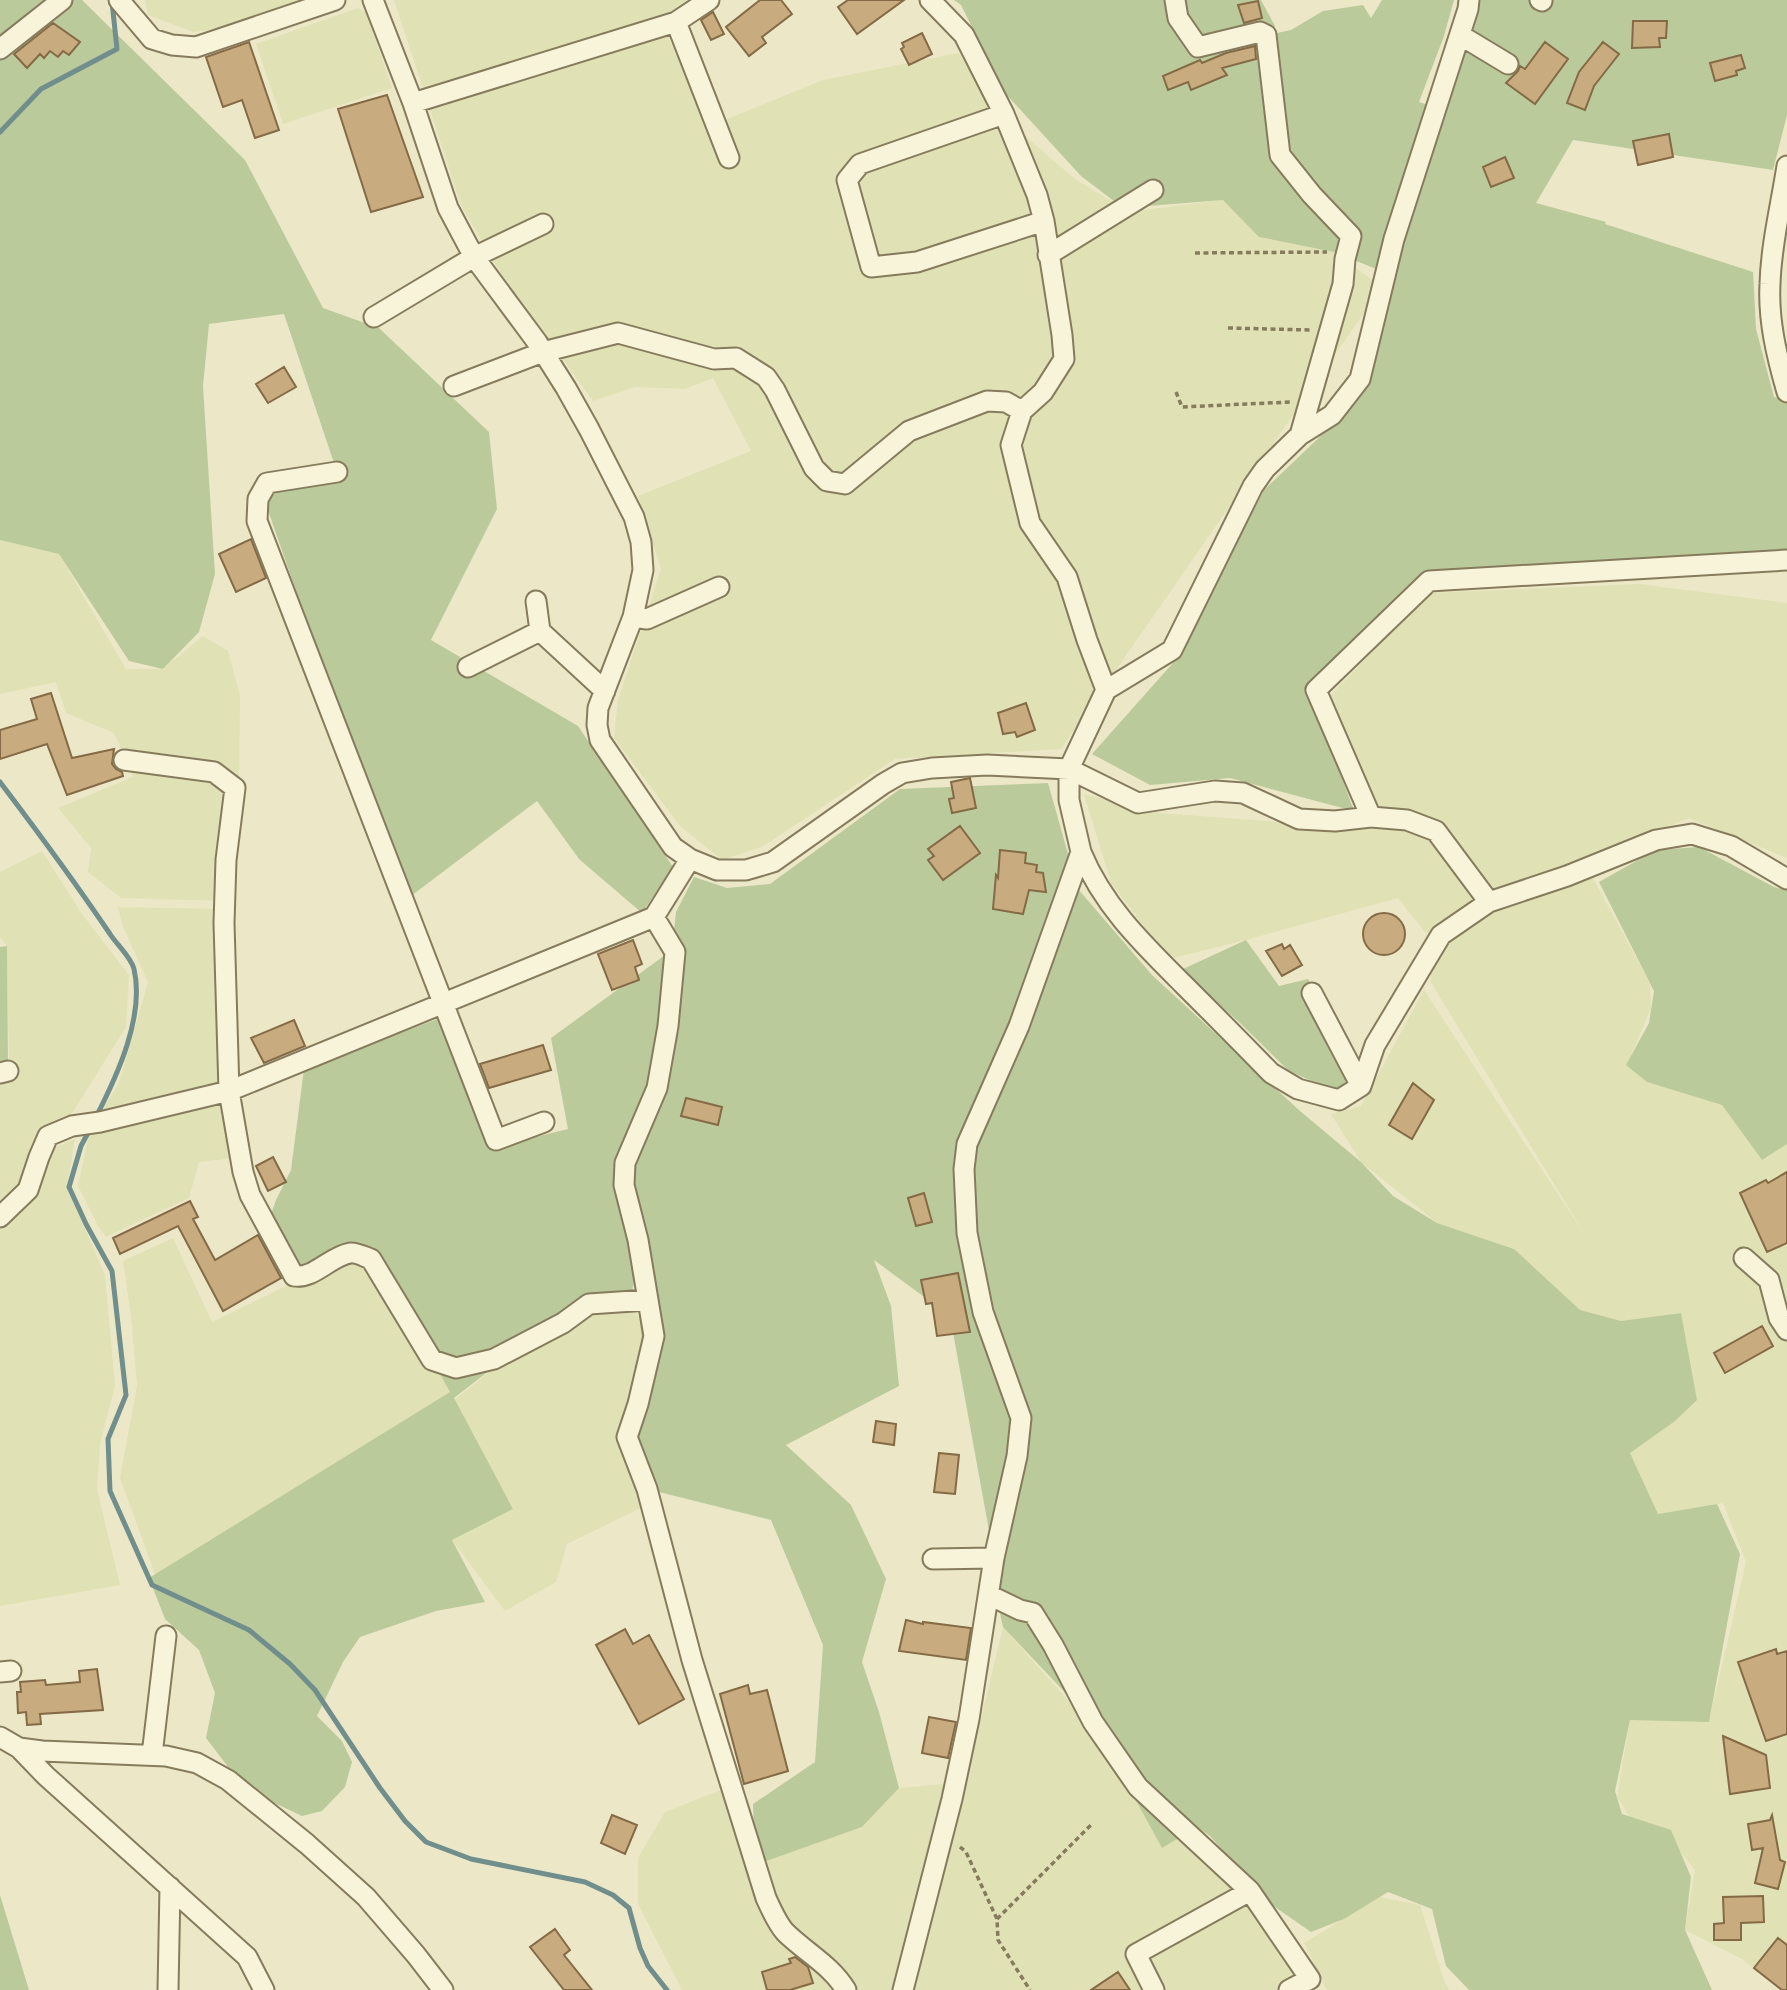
<svg xmlns="http://www.w3.org/2000/svg" width="1787" height="1990" viewBox="0 0 1787 1990" font-family="Spectral,serif">
<rect width="100%" height="100%" fill="#ece8c7"/>
<!-- farmland -->
<path fill="#e0e1b5" d="M145 0H302L234 26 193 32 148 15Z
M394 0H695L665 31 710 126 823 80 959 53 992 108 1075 179 1129 212 1228 199 1259 237 1334 252 1382 287 1061 749 895 759 762 847 722 860 680 826 614 738 618 700 661 569 638 496 751 451 713 378 685 389 635 387 593 401 501 274 461 205Z
M358 8 366 12 392 88 283 124 256 44Z
M0 540 59 554 126 669H163L203 636 228 651 240 696 239 786 225 901 121 898 88 872 91 848 58 808 133 777 114 733 66 713 56 682 0 694Z
M1639 584 1787 603V858L1689 818 1583 860 1650 983 1651 1008 1627 1065 1647 1082 1722 1105 1762 1160 1787 1144V1990H1781L1742 1959 1685 1930 1695 1870 1670 1839 1633 1822 1617 1797 1630 1720 1710 1717 1746 1562 1723 1503 1658 1514 1630 1453 1681 1313 1621 1321 1575 1312 1514 1249 1437 1223 1361 1162 1331 1114 1361 1106 1424 990 1587 1238 1430 981 1438 939 1424 931 1398 898 1246 940 1169 959 1111 883 1084 794 1159 813 1379 829 1329 697 1429 593Z
M42 851 82 914 129 975 126 1027 71 1115 47 1126 21 1188 0 1205V1067L9 1064 7 946 0 938V872Z
M118 907 221 909 233 1158 199 1162 189 1198 106 1237 98 1226 78 1186 90 1130 119 1083 148 982 123 927Z
M75 1139 67 1187 105 1275 115 1386 100 1444 97 1489 120 1585 0 1606V1228L33 1190 53 1148Z
M173 1238 212 1322 368 1246 450 1392 156 1577 120 1478 137 1386 131 1316 123 1261Z
M631 1297 641 1324 651 1503 567 1544 556 1582 505 1611 452 1540 513 1508 453 1401 521 1346Z
M1003 1627 1174 1820 1278 1933 1307 1990H682L638 1904V1858L665 1812 731 1786 755 1864 862 1827 899 1788 966 1782Z
M1380 1897 1420 1905 1445 1983 1450 1990H1327L1304 1943Z"/>
<!-- green -->
<path fill="#bbca9b" d="M0 0H82L245 160 323 308 379 328 489 432 497 509 431 640 578 726 673 867 642 913 579 859 537 801 407 899 330 689 262 493 337 472 284 314 209 324 203 386 215 574 199 632 163 669 129 661 59 554 0 540Z
M954 0H1261L1275 26 1268 35 1291 30 1323 11 1363 5 1371 18 1382 0H1454L1444 36 1419 102 1428 105 1386 273 1334 252 1259 237 1223 200 1123 208 1081 176 1005 93 961 5Z
M1459 0H1787V115L1773 170 1573 140 1536 203 1606 222 1605 224 1753 272 1756 329 1774 397 1787 400V549L1429 571 1308 686 1354 811 1230 778 1150 785 1092 754 1180 655 1264 490 1329 428 1389 290 1448 74Z
M1048 783 1078 889 1152 975 1300 1111 1361 1162 1393 1196 1437 1223 1514 1249 1580 1310 1621 1321 1681 1313 1697 1400 1675 1421 1630 1453 1658 1514 1717 1504 1740 1554 1709 1722 1630 1720 1615 1791 1622 1814 1671 1830 1691 1877 1685 1930 1712 1990H1469L1446 1966 1432 1909 1388 1892 1344 1919 1311 1932 1268 1902 1210 1836 1197 1827 1162 1848 1093 1722 1003 1627 998 1605 994 1558 950 1316 874 1260 891 1306 899 1386 786 1445 851 1505 886 1579 862 1662 879 1712 899 1788 862 1827 755 1865 753 1804 815 1762 823 1645 771 1520 647 1489 627 1437 642 1341 635 1276 631 1297 521 1346 454 1398 513 1509 452 1540 485 1602 436 1611 360 1637 343 1662 317 1716 342 1741 352 1762 345 1787 322 1811 302 1816 245 1789 206 1738 215 1693 199 1650 165 1619 149 1578 450 1392 368 1246 288 1278 265 1231 276 1200 291 1170 304 1069 440 1018 499 1146 568 1129 551 1038 672 950 676 912 694 877 727 888 770 884 900 789Z
M1699 847 1774 887 1787 890V1144L1762 1160 1722 1105 1647 1082 1626 1065 1649 1023 1654 991 1599 882 1656 850Z
M1246 940 1279 986 1308 979 1353 1064 1342 1089 1328 1088 1289 1071 1241 1024 1181 970Z
M7 946 8 1064 0 1066V947Z
M0 1895 29 1990H0Z"/>
<g fill="none" stroke-linecap="round" stroke-linejoin="round">
<!-- stream -->
<path stroke="#6f8e8c" stroke-width="5" d="M0 132 41 89 117 49 112 2
M0 782C38 832 75 882 110 934 117 945 131 957 134 969 145 1016 117 1076 96 1117
M90 1129 81 1146 69 1187 86 1224 112 1271 126 1395 108 1439 110 1491 152 1585 249 1630 290 1664 315 1690 380 1788 405 1821 426 1842 471 1859 585 1882 613 1895 629 1908 640 1948 648 1966 667 1990"/>
</g>
<!-- building -->
<path fill="#c8ac7f" stroke="#846a45" stroke-width="2" d="M760 0H781L792 14 762 37 766 43 749 56 726 27Z
M848 0H904L857 34 838 7Z
M1258 1 1262 18 1244 23 1238 5Z
M713 12 724 34 711 40 701 20Z
M1633 21H1667L1666 38H1659L1660 47 1632 48Z
M53 23 80 42 69 55 63 51 58 57 50 51 44 58 40 54 27 68 14 54Z
M922 33 932 54 909 65 901 49 904 47 902 43Z
M249 42 279 130 255 138 242 100 223 107 206 57Z
M1545 42 1568 59 1535 104 1506 83 1518 71 1520 66 1525 69Z
M1603 42 1619 54 1594 86 1585 110 1567 103 1579 72Z
M1255 46 1256 59 1222 68 1227 75 1191 90 1188 82 1168 90 1163 76 1200 60 1202 63 1226 53Z
M1741 55 1745 68 1736 71 1737 75 1715 81 1710 63Z
M387 95 423 197 371 212 338 109Z
M1669 134 1673 157 1638 165 1633 141Z
M1505 157 1514 178 1491 187 1483 167Z
M284 367 296 387 268 403 256 384Z
M251 539 266 578 236 592 219 554Z
M51 693 72 758 114 749 112 764 116 769 122 772 123 776 67 795 47 744 0 759V730L37 719 31 699Z
M1026 703 1035 730 1017 737 1015 732 1003 734 998 713Z
M970 778 976 808 952 813 949 799 954 798 951 782Z
M960 826 980 853 943 880 928 860 934 856 928 849Z
M1000 850 1026 853 1025 863 1037 865 1036 872 1043 873 1046 892 1029 890 1023 914 993 909 996 875 998 878Z
M1363 934a21 21 0 1 1 42 0a21 21 0 1 1-42 0Z
M633 940 642 964 635 967 639 980 612 990 598 954Z
M1282 944 1284 949 1290 945 1302 965 1282 976 1266 951Z
M294 1020 305 1046 264 1063 251 1038Z
M543 1045 551 1070 489 1088 480 1064Z
M1413 1083 1434 1100 1412 1139 1389 1125Z
M686 1098 722 1107 718 1125 681 1116Z
M273 1157 286 1182 268 1191 256 1166Z
M1787 1172V1243L1767 1252 1740 1193 1766 1180 1768 1183Z
M924 1193 932 1222 916 1226 908 1198Z
M190 1201 198 1217 193 1219 215 1260 258 1235 281 1278 223 1311 178 1226 120 1254 113 1238Z
M958 1273 970 1332 937 1336 932 1303 926 1304 921 1280Z
M1762 1326 1773 1346 1725 1373 1714 1353Z
M876 1421 896 1424 894 1445 873 1442Z
M939 1453 959 1455 955 1494 934 1492Z
M906 1620 923 1624V1622L971 1628 966 1660 899 1651Z
M625 1629 633 1644 649 1635 684 1699 639 1724 596 1645Z
M1776 1649 1777 1654 1787 1651V1734L1766 1741 1738 1662Z
M97 1669 103 1710 40 1714 41 1724 27 1725 26 1712 18 1713 17 1692H21L20 1682 45 1680 46 1685 80 1682 79 1671Z
M748 1685 750 1694 767 1690 788 1771 744 1784 720 1694Z
M929 1717 956 1722 948 1758 922 1753Z
M1723 1736 1766 1755 1770 1788 1730 1794Z
M612 1815 637 1825 625 1854 601 1843Z
M1772 1815 1780 1860 1785 1862 1778 1889 1755 1883 1763 1848 1752 1850 1748 1824 1770 1820Z
M1763 1896 1764 1922 1741 1923V1940H1714V1924L1724 1923 1723 1897Z
M555 1929 570 1950 564 1955 592 1990H564L530 1947Z
M1778 1938 1787 1945V1990H1782L1754 1968Z
M795 1957 808 1967 813 1983 790 1990H767L762 1972 791 1963 789 1959Z
M1118 1972 1130 1990H1091Z"/>
<g fill="none" stroke-linecap="round" stroke-linejoin="round">
<!-- minor casing -->
<g stroke="#877b5d" stroke-width="23">
<path id="minor" d="M119 0 152 39 172 45 196 47 335 0
M373 0 413 103 448 208 474 257 537 342 566 388 589 429 634 517 641 542 643 570 633 617 598 708 597 725 600 740 673 847 690 859 717 870H746L773 862 883 784 902 773 932 768 987 765 1069 769 1138 803 1215 791 1243 793 1299 819 1335 821 1371 817
M930 0 964 35 1004 114 1037 195 1044 221 1062 335 1064 359 1043 392 1022 411 1011 445 1030 523 1067 577 1087 640 1106 690
M1175 0 1178 18 1198 47 1260 32 1266 35 1280 155 1312 195 1351 236 1345 259 1343 284 1300 435
M1540 0 1542 1
M676 22 709 0
M1460 35 1508 64
M0 49 62 0
M413 103 676 22 729 158
M1004 114 860 164 847 180 871 267 917 262 1044 221
M1787 166C1781 205 1771 245 1770 284 1768 321 1777 357 1787 392
M1048 255 1153 190
M374 317 474 257 543 224
M454 386 543 352 618 333 714 359 736 358 766 377 775 390 814 468 827 481 845 484 909 431 987 401 1006 402 1022 411
M337 472 267 483 258 499 257 521 496 1140 544 1122
M536 601 540 631 605 691
M633 617 647 619 719 587
M468 667 540 631
M124 760 214 772 235 788 226 860 224 923 229 1091 243 1172 250 1195 294 1276C314 1279 329 1257 350 1253 356 1252 365 1257 371 1259L432 1360 456 1368 494 1359 563 1323 589 1304 648 1300
M1081 852C1103 906 1144 945 1185 986 1214 1015 1243 1044 1271 1073L1298 1089 1339 1100 1361 1086 1375 1045 1441 935 1489 902 1567 876 1656 840 1692 834 1731 846 1787 879
M1489 902 1436 831 1407 820 1371 817 1316 690 1429 581 1787 560
M654 917 675 952 668 1026 657 1088 625 1163 624 1185 638 1240 654 1336 638 1404 627 1437 647 1489 692 1660 766 1898C771 1909 777 1923 785 1932 805 1952 831 1965 846 1990
M1312 993 1361 1086
M0 1073 8 1071
M0 1217 28 1190 39 1157 48 1136 72 1126 100 1122 229 1091 654 917 690 859
M1744 1258 1769 1280 1779 1318 1787 1330
M933 1559 994 1558
M989 1595 1020 1610 1033 1613 1053 1645 1093 1722 1138 1787 1250 1891
M0 1672 11 1671
M0 1737 19 1748 42 1751 166 1756 197 1763 228 1780 307 1844 366 1897 416 1955 443 1990
M19 1748 46 1776 247 1957 264 1990
M152 1755 166 1636
M168 1990 170 1887
M903 1990 952 1799 969 1719 994 1558 1017 1456 1021 1418 983 1312 967 1233 964 1169 967 1144 1019 1026 1081 852 1069 800V769L1106 690 1172 650 1253 486 1265 469 1300 435 1332 415 1360 379 1394 239 1468 9 1469 0
M1154 1990 1136 1954 1250 1891 1310 1979 1289 1990"/>
</g>
<!-- path -->
<path stroke="#877b5d" stroke-width="3.5" stroke-dasharray="5 3.5" stroke-linecap="butt" d="M1195 253 1327 252
M1228 328 1310 330
M1176 392 1182 407 1290 402
M960 1847 966 1852 997 1919 998 1940 1030 1990
M997 1919 1091 1825"/>
<!-- minor -->
<use href="#minor" stroke="#f7f4da" stroke-width="19"/>
</g>
</svg>
